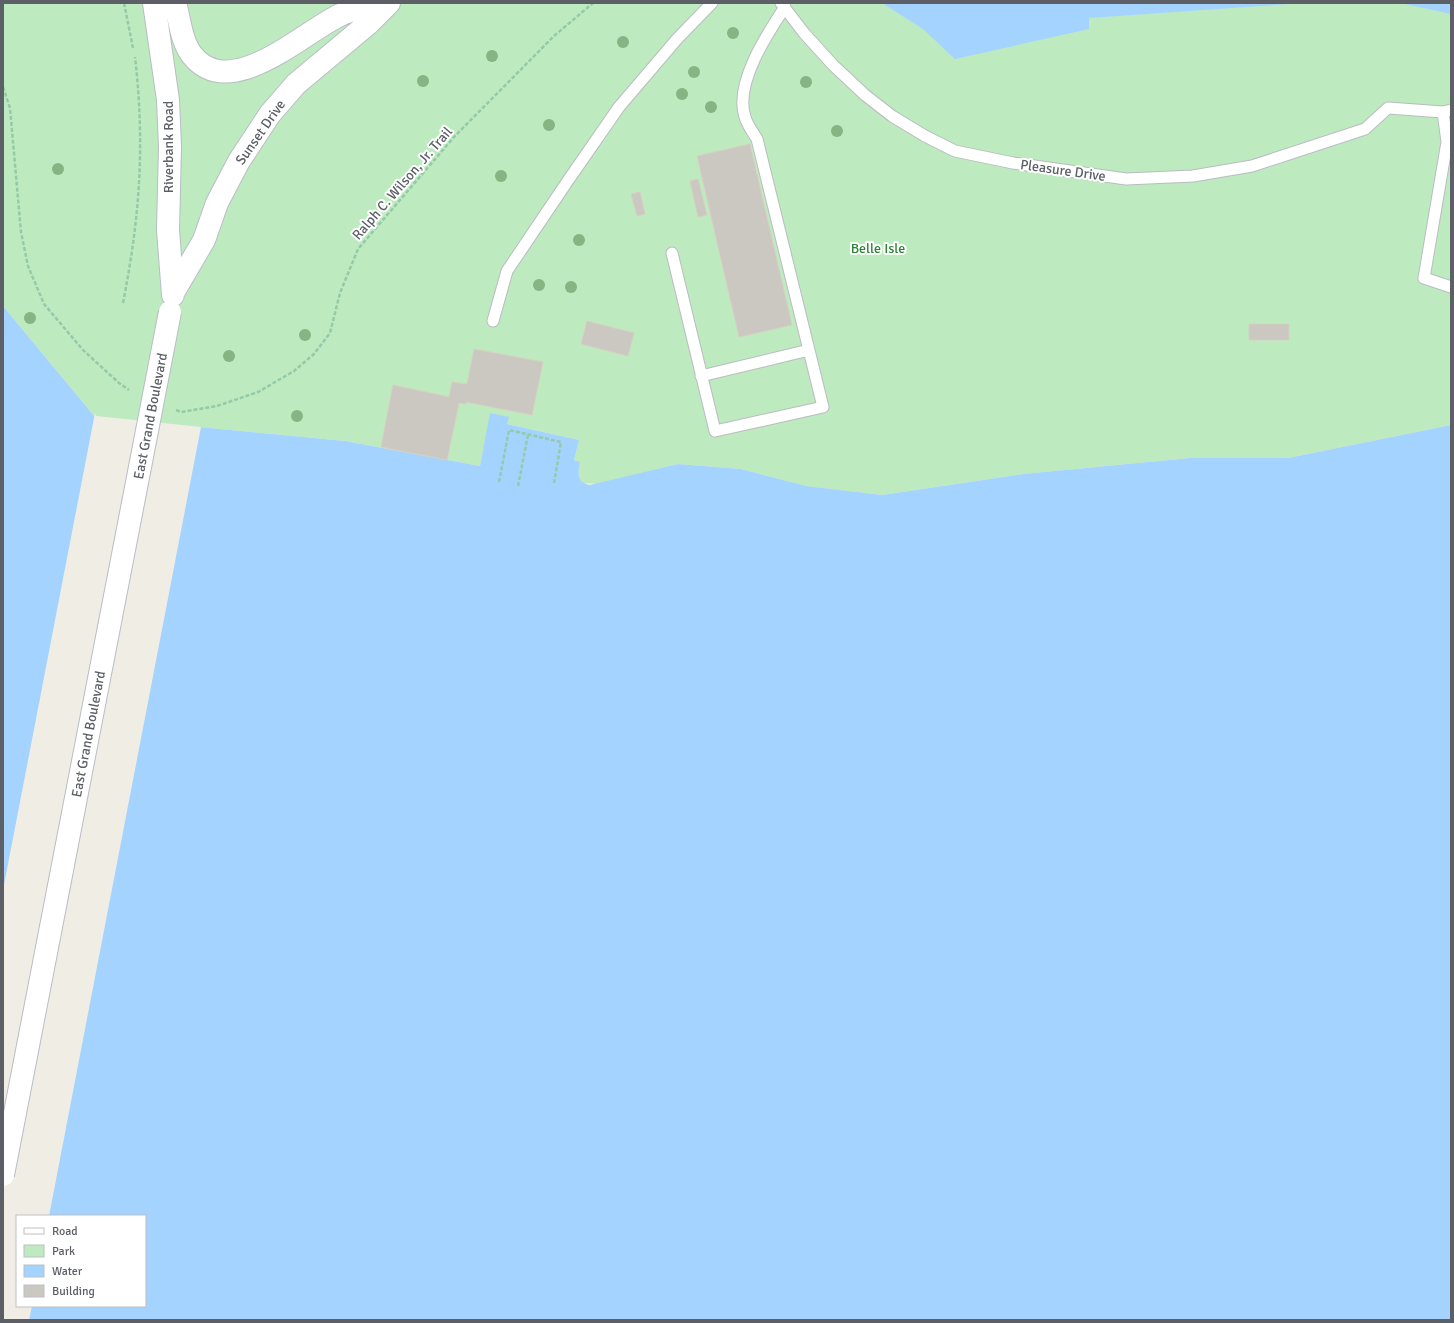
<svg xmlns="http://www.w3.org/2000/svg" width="1454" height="1323" viewBox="0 0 1454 1323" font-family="Signika,sans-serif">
<rect width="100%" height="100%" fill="#f0eee4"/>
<!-- green -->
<path fill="#beeac0" d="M3 3H1451V425L1288 458H1190L1023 474 882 495 805 486 741 469 678 464 598 484 583 483C576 477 578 471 580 462L574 460 579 440 507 424 491 413 480 466 345 441 95 417 3 306Z"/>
<!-- water -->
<path fill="#a5d3ff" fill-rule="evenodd" d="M882 3H1303L1089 18V29L955 59 923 29Z
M1400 3H1451V14Z
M3 306 95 417 345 441 480 466 490 413 509 417 507 424 579 440 574 460 580 462C578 474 576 482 590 485L678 464 741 469 806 486 882 495 1023 474 1190 458H1288L1451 425V1320H3ZM17 1216H145V1306H17Z"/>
<!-- pier -->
<path fill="#f0eee4" d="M95 413 96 416 201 427 49 1216H17V1306H32L29 1320H3V890Z"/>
<!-- building -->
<path fill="#cbc8c1" stroke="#d6d0c1" d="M750 144 792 325 739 337 697 156Z
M698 179 707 215 698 217 690 181Z
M640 192 645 214 637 216 631 194Z
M587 321 634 333 628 356 581 344Z
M1249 324H1289V340H1249Z
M474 349 543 362 532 415 466 402V404L459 403 447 460 381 447 393 385 449 397 452 382 467 384Z"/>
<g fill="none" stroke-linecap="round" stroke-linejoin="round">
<!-- lane casing -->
<g stroke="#b9bcc1" stroke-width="13">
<path id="lane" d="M781 3 804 33 833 65 865 95 892 116 925 136 955 151 1013 163 1126 179 1193 176 1252 166 1365 129 1388 108 1443 112 1451 110
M1443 112 1447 142 1424 278 1451 287
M672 253 715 431 823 407 757 139C753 132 747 125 745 117 734 84 767 34 785 7
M493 321 507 271 567 182 619 107 677 39 712 3
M701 376 809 350"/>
</g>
<!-- secondary casing -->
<g stroke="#b9bdc4" stroke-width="24">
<path id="secondary" d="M154 3 168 100 170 147 168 230 173 295
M175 3C180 20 181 41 192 55 230 103 302 33 340 15 351 10 365 7 377 3
M173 293 204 240 217 203 239 161 270 114 296 84 369 23 389 3"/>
</g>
<!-- path -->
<path stroke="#94caa7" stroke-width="2.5" stroke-dasharray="4 2" stroke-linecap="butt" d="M124 3 133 48
M3 87 10 108 21 232 28 266 44 304 83 350 119 383 129 390
M123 303C140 216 145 145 135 57
M176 410 181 412 217 406 258 392 294 371 314 354 330 333 340 293 358 249 454 137 554 36 593 3
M499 482 509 430 561 442 554 483
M518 486 528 435"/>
<!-- lane -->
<use href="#lane" stroke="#fff" stroke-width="11"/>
<!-- secondary -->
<use href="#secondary" stroke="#fff" stroke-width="22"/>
<!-- secondary-bridge casing -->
<g stroke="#b9bdc4" stroke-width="24" stroke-linecap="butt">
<path id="secondary-bridge" d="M3 1175 170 312"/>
</g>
<!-- secondary-bridge -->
<use href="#secondary-bridge" stroke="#fff" stroke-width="22"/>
</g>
<!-- trees -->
<g fill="#84b583">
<circle cx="733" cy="33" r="6"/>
<circle cx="623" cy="42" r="6"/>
<circle cx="492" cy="56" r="6"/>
<circle cx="694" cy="72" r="6"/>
<circle cx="423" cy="81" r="6"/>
<circle cx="806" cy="82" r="6"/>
<circle cx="682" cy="94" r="6"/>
<circle cx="711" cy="107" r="6"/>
<circle cx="549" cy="125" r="6"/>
<circle cx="837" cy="131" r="6"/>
<circle cx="58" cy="169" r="6"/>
<circle cx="501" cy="176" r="6"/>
<circle cx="579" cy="240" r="6"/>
<circle cx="539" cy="285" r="6"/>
<circle cx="571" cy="287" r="6"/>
<circle cx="30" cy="318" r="6"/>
<circle cx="305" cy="335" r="6"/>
<circle cx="229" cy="356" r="6"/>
<circle cx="297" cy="416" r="6"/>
</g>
<g text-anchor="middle" stroke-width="4" stroke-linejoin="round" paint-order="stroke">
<!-- street labels -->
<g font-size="14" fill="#5c6066" stroke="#fff">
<text transform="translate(260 132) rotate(-55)" y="5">Sunset Drive</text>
<text transform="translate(168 147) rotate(-90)" y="5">Riverbank Road</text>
<text transform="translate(1063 170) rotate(8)" y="5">Pleasure Drive</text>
<text transform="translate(402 183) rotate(-49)" y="5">Ralph C. Wilson, Jr. Trail</text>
<text transform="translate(150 416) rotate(-79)" y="5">East Grand Boulevard</text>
<text transform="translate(88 734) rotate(-79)" y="5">East Grand Boulevard</text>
</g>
<!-- park labels -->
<g font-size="14" fill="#2b8634" stroke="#fff">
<text x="878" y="253">Belle Isle</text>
</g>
</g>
<!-- border -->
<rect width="1454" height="1323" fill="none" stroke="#5c6066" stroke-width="8"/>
<!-- legend -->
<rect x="16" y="1215" width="130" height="92" fill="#ffffff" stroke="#bebfc2"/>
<rect x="24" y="1228" width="20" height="6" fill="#ffffff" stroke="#bebfc2"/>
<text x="52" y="1235" font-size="12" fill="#5c6066">Road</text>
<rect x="24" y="1245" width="20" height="12" fill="#beeac0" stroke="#bebfc2"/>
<text x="52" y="1255" font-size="12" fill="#5c6066">Park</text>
<rect x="24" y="1265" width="20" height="12" fill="#a5d3ff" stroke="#bebfc2"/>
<text x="52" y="1275" font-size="12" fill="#5c6066">Water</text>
<rect x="24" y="1285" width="20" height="12" fill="#cbc8c1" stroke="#bebfc2"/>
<text x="52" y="1295" font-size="12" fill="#5c6066">Building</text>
</svg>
